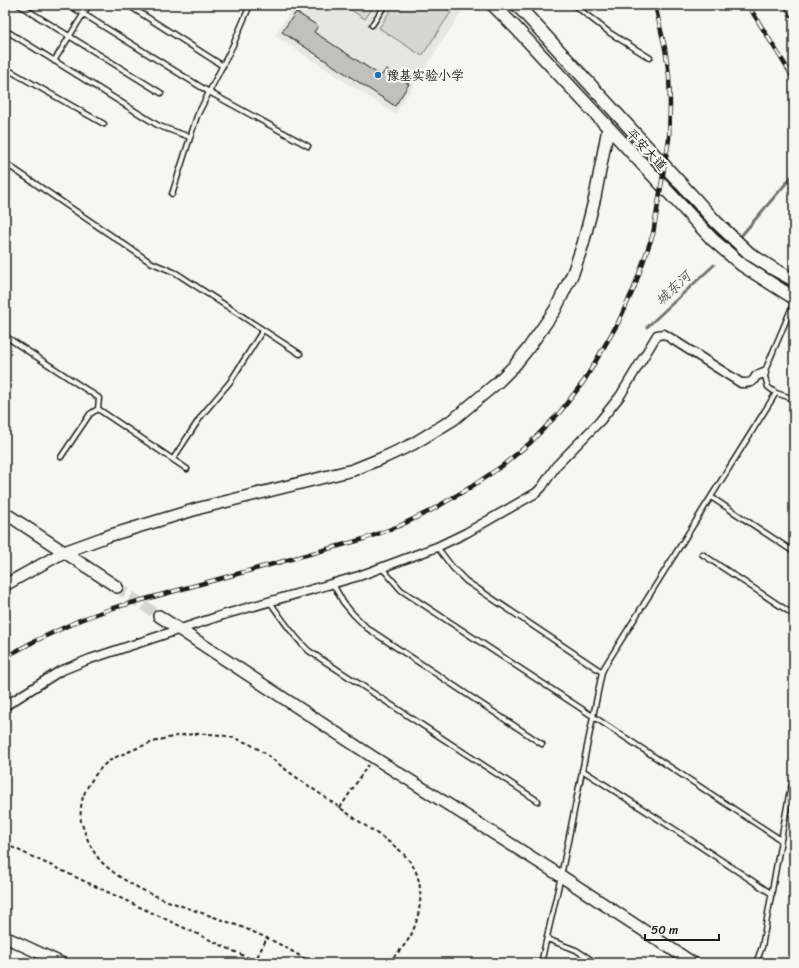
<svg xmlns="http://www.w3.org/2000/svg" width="799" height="968" viewBox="0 0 799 968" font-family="Sriracha,'LXGW WenKai TC',sans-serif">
<rect width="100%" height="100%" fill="#f6f6f2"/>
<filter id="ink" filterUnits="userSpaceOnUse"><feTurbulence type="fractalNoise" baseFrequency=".025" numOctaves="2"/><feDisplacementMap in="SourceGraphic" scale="8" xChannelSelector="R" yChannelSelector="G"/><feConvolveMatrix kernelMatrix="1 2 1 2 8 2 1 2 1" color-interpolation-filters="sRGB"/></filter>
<g filter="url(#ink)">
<!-- built -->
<path fill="#e6e6e2" d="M294 5H461L464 8 395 114 275 36Z"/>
<!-- green -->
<path fill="#d6d6d2" stroke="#797977" d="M343 5H375L365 19Z
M394 5H440L451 12 422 56 379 28Z"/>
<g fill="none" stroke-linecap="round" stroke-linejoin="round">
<!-- stream -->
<path stroke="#727271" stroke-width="3" d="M741 236 794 174
M647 327 714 265"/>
</g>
<!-- building -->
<path fill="#c0c0bd" stroke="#1c1c1c" d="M296 12 318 26 314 32 381 76 386 69 409 84 395 106 282 32Z"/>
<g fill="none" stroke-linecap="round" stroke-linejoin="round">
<!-- secondary-tunnel -->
<path stroke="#d5d5d2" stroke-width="11" stroke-dasharray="11 5.5" stroke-linecap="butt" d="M117 587 159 616"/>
<!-- lane casing -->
<g stroke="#1c1c1c" stroke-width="7">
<path id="lane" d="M19 5 161 93
M69 5 209 92 308 146
M128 5 223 66
M574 5 610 33 650 58
M372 25 385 5
M5 30 159 126 190 137
M54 61 89 5
M5 68 104 124
M5 163 150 262 176 273 300 354
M172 194 197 116 233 45 250 5
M794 302 764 373 768 387 776 393 794 399
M5 336 99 398 98 409 90 414 61 457
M98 409 187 469
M173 459 202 415 230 382 263 330
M711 497 794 552
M437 547 453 568 466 581 602 672
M702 554 794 615
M382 568 401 590 781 840
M333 584 343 602 353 614 367 628 542 744
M270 602C282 619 293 636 309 651L538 801
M582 770 677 831 772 894
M547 939 576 950 596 963
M541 963 561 876 602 672 605 666 776 393
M756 963 762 947 789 795 794 779"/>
</g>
<!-- street casing -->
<g stroke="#1c1c1c" stroke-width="11">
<path id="street" d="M789 5 794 13
M5 706 60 671 90 659 226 614 359 576 437 547 466 533 536 493 542 487 556 466 600 421 620 396 657 335 664 334 741 383C749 383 752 384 756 376L764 373"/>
</g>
<!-- secondary casing -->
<g stroke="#1c1c1c" stroke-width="14">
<path id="secondary" d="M5 513 117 587
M5 585 64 552 108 536 200 508 353 470 385 457 413 444 454 419 498 382 514 366 527 350 555 310 573 273 583 244 595 197 608 128
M159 616 373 757 561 876 693 963
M5 937 61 963"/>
</g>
<!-- primary casing -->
<g stroke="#1c1c1c" stroke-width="15">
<path id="primary" d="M493 5 515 27 712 239 742 265 794 298
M517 5 531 20 716 222 750 254 772 268 794 280"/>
</g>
<!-- path -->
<path stroke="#1c1c1c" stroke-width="2" stroke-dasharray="4 3" stroke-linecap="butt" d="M340 808 368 765
M5 844 255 961
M254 963 267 938
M312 963C300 956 289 949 277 943 261 935 245 928 228 922 187 907 141 896 107 867 96 858 90 846 85 833 84 829 82 825 81 821 80 814 81 804 83 797 87 785 99 768 109 761 117 756 126 753 135 749 172 733 216 726 253 746 266 753 277 763 289 772 307 785 325 797 343 810 353 817 363 824 373 831 389 842 408 853 416 872 424 891 420 917 411 935 405 946 396 955 387 963"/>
<!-- lane -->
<use href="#lane" stroke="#f6f6f2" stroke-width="4"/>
<!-- street -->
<use href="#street" stroke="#f6f6f2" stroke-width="8"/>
<!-- secondary -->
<use href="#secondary" stroke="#f6f6f2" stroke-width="11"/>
<!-- primary -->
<use href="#primary" stroke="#f6f6f2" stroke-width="12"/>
<!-- rail casing -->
<g stroke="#1c1c1c" stroke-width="4.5">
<path id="rail" d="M748 5 794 79
M5 657 33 642 80 620 113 608 364 539 399 526 430 511 471 487 502 466 530 443 560 412 584 381 618 323 634 288 653 234 669 139 670 104 669 75 665 48 655 5"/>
</g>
<!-- rail -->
<use href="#rail" stroke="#f6f6f2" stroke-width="3" stroke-dasharray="9" stroke-linecap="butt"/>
</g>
</g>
<!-- markers -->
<circle fill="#1f6fb2" stroke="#f6f6f2" stroke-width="1.5" cx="378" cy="75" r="4"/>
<g text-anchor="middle" stroke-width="4" stroke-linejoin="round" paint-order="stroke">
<!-- poi labels -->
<g font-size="13" fill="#1c1c1c" stroke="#f6f6f2" text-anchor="start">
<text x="386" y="80">豫基实验小学</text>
</g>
<!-- street labels -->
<g font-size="13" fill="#1c1c1c" stroke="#f6f6f2">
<text transform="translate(647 149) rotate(47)" y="5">平安大道</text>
</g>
<!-- water labels -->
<g font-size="14" font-style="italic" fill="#565654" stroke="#f6f6f2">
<text transform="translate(673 288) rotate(-43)" y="5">城东河</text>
</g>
</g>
<!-- margin -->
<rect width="799" height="968" fill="none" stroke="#f6f6f2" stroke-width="20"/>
<rect x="10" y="10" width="779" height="948" fill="none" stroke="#1c1c1c" stroke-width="1.5" filter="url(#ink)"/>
<!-- scale -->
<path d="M645 934v6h74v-6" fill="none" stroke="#1c1c1c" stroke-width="2"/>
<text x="651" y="934" font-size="12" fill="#1c1c1c" stroke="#f6f6f2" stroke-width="3" paint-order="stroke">50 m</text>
</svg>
